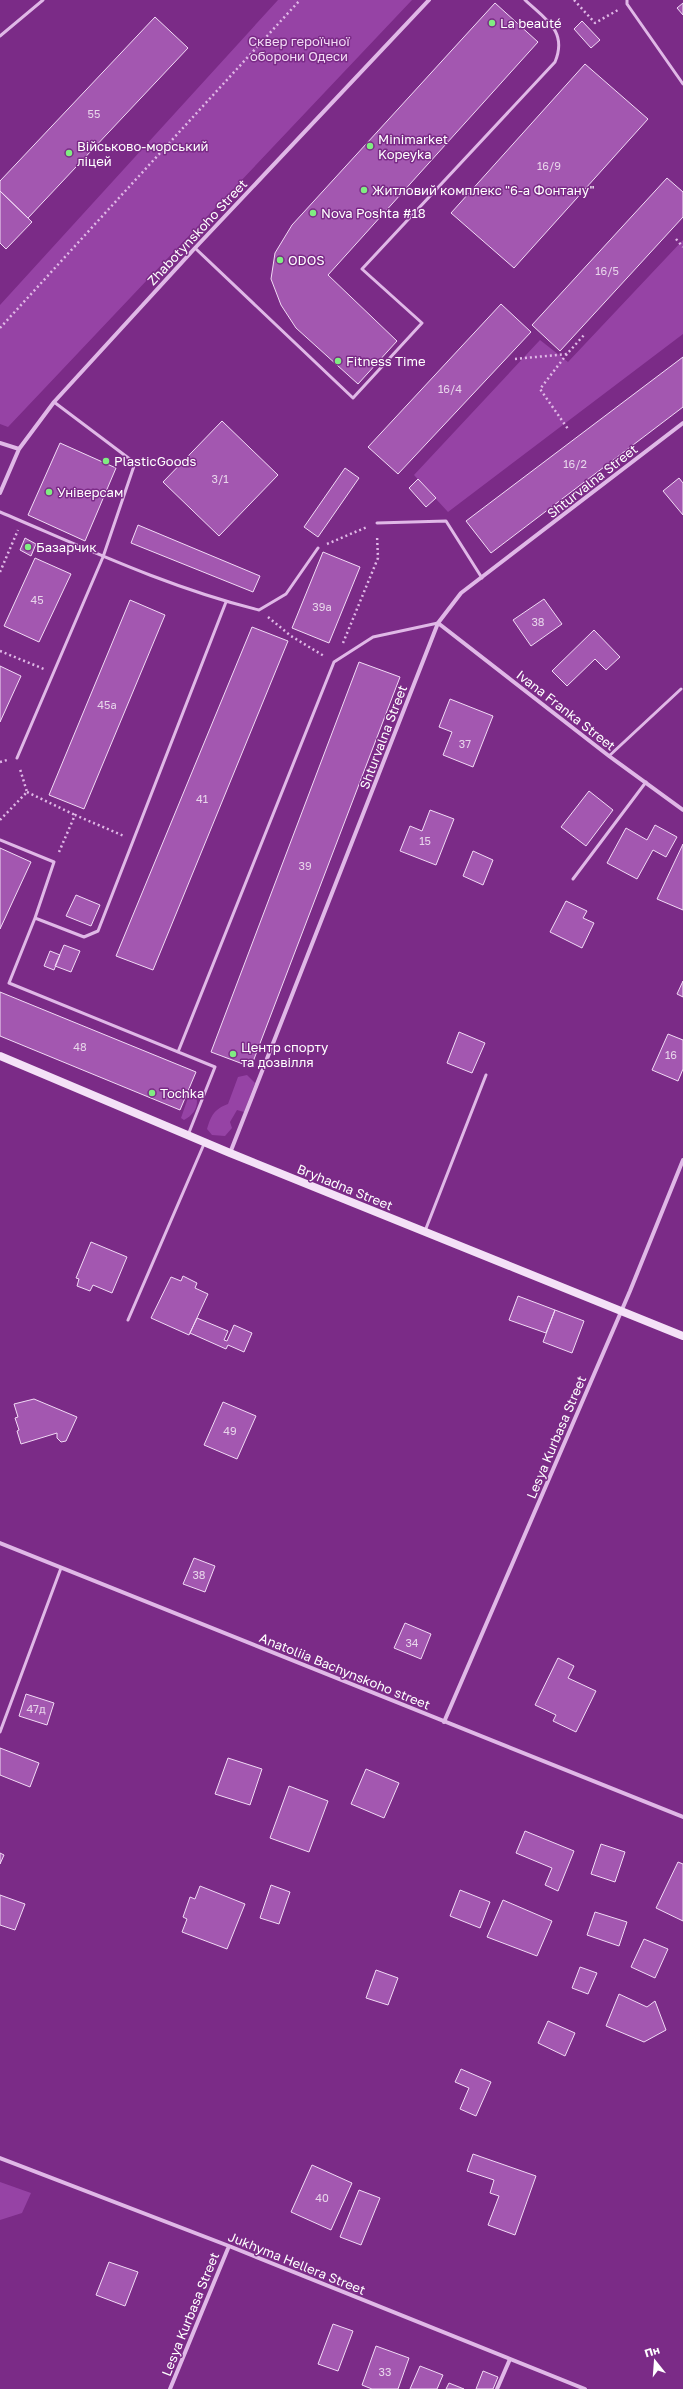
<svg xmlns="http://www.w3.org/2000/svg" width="683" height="2389" viewBox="0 0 683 2389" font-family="'Golos Text',sans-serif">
<rect width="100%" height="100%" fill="#7b2b87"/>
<!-- green -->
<path fill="#9643a5" d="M278 0H412L8 427 0 424V305Z
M683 240V334L448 512 414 475 540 340 568 362Z
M247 1075 255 1083 244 1112 237 1110 230 1122 232 1128 225 1136 212 1135 207 1129C211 1116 214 1109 228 1104L238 1077Z
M191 1089 195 1092C200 1105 195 1114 184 1120L181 1118Z
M0 2182 31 2193 22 2213 0 2220Z"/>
<!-- building -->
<path fill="#a357b0" stroke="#f2dbf6" d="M495 3 538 42 328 275 397 341 358 384 296 328 281 305 271 279 275 253 292 225Z
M683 3V15L677 8Z
M155 17 188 48 28 218 0 191V181Z
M582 21 600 40 591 48 574 29Z
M585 64 648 119 514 268 451 213Z
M667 178 683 192V217L560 351 532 325Z
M0 191 32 222 6 249 0 243Z
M501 304 531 332 398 474 368 447Z
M683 357V407L491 553 466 521Z
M222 421 278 475 219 536 163 482Z
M60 443 116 468 85 541 28 515Z
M345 468 359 478 318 537 304 527Z
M679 478 683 483V515L663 491Z
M418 479 436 498 426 507 409 488Z
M138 525 260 576 253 592 131 543Z
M25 538 36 544 31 556 20 550Z
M323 552 360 567 329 643 292 628Z
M35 558 71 574 39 642 4 626Z
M544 599 562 624 531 646 513 620Z
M130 600 165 615 84 809 49 795Z
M252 627 288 641 153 970 116 956Z
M594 630 620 657 606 670 595 659 567 686 552 671Z
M359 662 400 677 251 1067 211 1052Z
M0 666 21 676 0 722Z
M450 699 493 716 473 767 443 755 452 732 439 727Z
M589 791 613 810 586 846 561 827Z
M430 810 454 819 436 865 400 851 410 826 422 831Z
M655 825 677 837 666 857 653 850 637 879 607 863 626 828 647 840Z
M683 844V910L657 899Z
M0 848 31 862 0 929Z
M473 851 493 860 483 885 463 876Z
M76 895 100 905 91 926 66 916Z
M566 901 587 911 583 918 594 923 582 948 550 932Z
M64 945 80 951 71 972 55 966Z
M50 951 60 955 54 970 44 966Z
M683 981V997L677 994Z
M0 992 196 1072 180 1110 0 1036Z
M459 1032 485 1043 472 1073 447 1063Z
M668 1034 683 1040V1069L678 1081 652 1070Z
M91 1242 127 1257 112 1293 93 1285 90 1291 77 1286 79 1279 76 1278Z
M183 1276 197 1283 195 1288 208 1294 189 1335 151 1318 171 1277 181 1281Z
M518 1296 555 1310 546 1333 509 1320Z
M555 1310 584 1321 572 1353 543 1342Z
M197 1318 228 1331 224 1340 227 1341 234 1325 252 1333 244 1352 228 1345 226 1349 190 1333Z
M34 1399 77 1417 66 1441 61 1442 57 1438V1433L21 1444 17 1431 19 1430 15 1418 18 1417 14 1404Z
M223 1402 256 1416 237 1459 204 1445Z
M194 1558 215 1566 205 1592 183 1584Z
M405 1623 431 1634 421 1659 394 1648Z
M558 1658 574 1666 568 1678 596 1691 576 1732 553 1721 556 1715 535 1705Z
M26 1694 54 1703 47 1725 19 1716Z
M0 1748 39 1763 30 1787 0 1775Z
M228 1758 262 1769 250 1805 215 1794Z
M366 1769 399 1783 384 1818 351 1804Z
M289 1786 328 1801 309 1852 270 1838Z
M525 1831 574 1851 558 1891 545 1885 552 1868 516 1853Z
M601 1844 625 1852 615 1882 591 1874Z
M0 1853 4 1855 0 1864Z
M678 1862 683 1864V1921L656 1908Z
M271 1885 290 1892 279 1924 260 1918Z
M200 1886 245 1904 227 1949 182 1932 187 1919 183 1917 190 1897 195 1899Z
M460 1890 490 1902 480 1928 450 1916Z
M0 1895 25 1904 15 1930 0 1925Z
M503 1900 552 1921 537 1956 487 1937Z
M595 1912 627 1922 619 1946 587 1935Z
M644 1939 668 1949 655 1978 631 1967Z
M580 1967 597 1973 588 1994 572 1988Z
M376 1970 398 1978 388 2005 366 1998Z
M619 1994 647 2007 655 2001 666 2030 644 2042 606 2026Z
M548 2021 575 2033 565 2056 538 2043Z
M461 2069 491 2082 476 2116 460 2109 469 2088 455 2082Z
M473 2154 536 2176 515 2235 488 2225 499 2196 490 2193 494 2180 467 2171Z
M312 2165 352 2183 331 2230 291 2212Z
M359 2190 380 2198 361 2245 340 2237Z
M109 2262 138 2272 125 2306 96 2295Z
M333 2324 353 2331 338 2371 318 2364Z
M376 2346 409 2358 398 2389H372L362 2385Z
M420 2366 443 2375 437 2389H410Z
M483 2371 498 2377 493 2389H476Z
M449 2383 464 2389H446Z"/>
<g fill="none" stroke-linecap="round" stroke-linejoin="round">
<!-- path -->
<path stroke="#e0b8e7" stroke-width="2.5" stroke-dasharray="2 3" stroke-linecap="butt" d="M574 0 595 23 618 10
M676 239 683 247
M0 328 300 0
M567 354 540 389 568 429
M515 359 567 354 584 335
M327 544 367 527
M0 572 18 530
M268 617 291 636 324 656
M343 643 378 558 377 535
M0 651 44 669
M0 762 7 760
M27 792 75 815
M0 820 27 792 20 769
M59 852 75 815 124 836"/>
<!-- lane -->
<path stroke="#e0b8e7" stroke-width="3" d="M627 0V4L683 84
M0 36 43 0
M195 248 353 398 422 323 362 269 555 62C568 31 545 19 525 0
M0 512C85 548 169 588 259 610L286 594 318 548
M377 523 446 521 482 578
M609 756 681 689
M17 758 103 557 135 463 54 402
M0 840 54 862 35 918
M573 879 646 782
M178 1052 334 662 373 637 438 623
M188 1135 215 1067 9 983 35 918 84 937 98 931 226 602
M425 1231 486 1075
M128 1320 204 1144
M0 1732 61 1568"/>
<!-- street -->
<path stroke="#e0b8e7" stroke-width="4" d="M0 443 19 449
M0 493 19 449 54 402 195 248 429 0
M438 623 609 756 683 810
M230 1153 438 623 461 593 683 423
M0 1543 683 1817
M444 1722 630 1291 683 1160
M0 2158 229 2246 585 2389
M170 2389 229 2246
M497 2389 510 2359"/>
<!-- secondary -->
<path stroke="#f4e1f7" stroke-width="8" d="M0 1056 230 1153 683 1336"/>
</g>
<!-- markers -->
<g fill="#80ed82" stroke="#7b2b87" stroke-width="1.5">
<circle cx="492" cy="23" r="4"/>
<circle cx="370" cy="146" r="4"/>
<circle cx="69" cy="153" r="4"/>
<circle cx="364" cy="190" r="4"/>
<circle cx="313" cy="213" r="4"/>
<circle cx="280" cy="260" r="4"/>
<circle cx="338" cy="361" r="4"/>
<circle cx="106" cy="461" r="4"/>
<circle cx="49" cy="492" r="4"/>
<circle cx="28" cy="547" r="4"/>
<circle cx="233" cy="1054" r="4"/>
<circle cx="152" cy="1093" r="4"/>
</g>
<g text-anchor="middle" stroke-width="3" stroke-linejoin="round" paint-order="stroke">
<!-- number labels -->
<g font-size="11" fill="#e8d5eb">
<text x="94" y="118">55</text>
<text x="549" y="170">16/9</text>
<text x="607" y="275">16/5</text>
<text x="450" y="393">16/4</text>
<text x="575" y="468">16/2</text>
<text x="220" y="483">3/1</text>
<text x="37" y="604">45</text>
<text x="322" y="611">39а</text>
<text x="538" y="626">38</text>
<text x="107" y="709">45а</text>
<text x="465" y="748">37</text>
<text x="202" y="803">41</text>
<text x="425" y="845">15</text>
<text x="305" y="870">39</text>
<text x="80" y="1051">48</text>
<text x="671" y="1059">16</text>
<text x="230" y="1435">49</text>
<text x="199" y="1579">38</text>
<text x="412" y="1647">34</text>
<text x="36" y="1713">47д</text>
<text x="322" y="2202">40</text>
<text x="385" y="2376">33</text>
</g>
<!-- poi labels -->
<g font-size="13" fill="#fff" stroke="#7b2b87" text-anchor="start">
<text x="500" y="28">La beauté</text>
<text x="378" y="144">Minimarket<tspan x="378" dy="15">Kopeyka</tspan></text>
<text x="77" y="151">Військово-морський<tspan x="77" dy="15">ліцей</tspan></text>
<text x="372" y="195">Житловий комплекс "6-а Фонтану"</text>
<text x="321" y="218">Nova Poshta #18</text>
<text x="288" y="265">ODOS</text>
<text x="346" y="366">Fitness Time</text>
<text x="114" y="466">PlasticGoods</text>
<text x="57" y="497">Універсам</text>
<text x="36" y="552">Базарчик</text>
<text x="241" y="1052">Центр спорту<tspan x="241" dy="15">та дозвілля</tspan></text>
<text x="160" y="1098">Tochka</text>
</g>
<!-- park labels -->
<g font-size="13" fill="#f2dbf6" stroke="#7b2b87">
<text x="299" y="46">Сквер героїчної<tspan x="299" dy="15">оборони Одеси</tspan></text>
</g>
<!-- street labels -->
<g font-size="13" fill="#fff" stroke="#7b2b87">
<text transform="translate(197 232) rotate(-47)" y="5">Zhabotynskoho Street</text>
<text transform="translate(592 481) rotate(-38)" y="5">Shturvalna Street</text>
<text transform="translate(566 710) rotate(38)" y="5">Ivana Franka Street</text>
<text transform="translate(383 737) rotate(-69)" y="5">Shturvalna Street</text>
<text transform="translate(345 1187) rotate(22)" y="5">Bryhadna Street</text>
<text transform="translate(556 1437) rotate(-67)" y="5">Lesya Kurbasa Street</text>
<text transform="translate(345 1671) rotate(22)" y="5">Anatoliia Bachynskoho street</text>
<text transform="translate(297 2263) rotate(22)" y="5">Jukhyma Hellera Street</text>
<text transform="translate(190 2314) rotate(-68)" y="5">Lesya Kurbasa Street</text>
</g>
</g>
<!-- north arrow -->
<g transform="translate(655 2361) rotate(343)" stroke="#7b2b87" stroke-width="3" paint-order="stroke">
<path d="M0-3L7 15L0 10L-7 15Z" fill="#ffffff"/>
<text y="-6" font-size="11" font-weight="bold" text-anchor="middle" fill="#ffffff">Пн</text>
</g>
</svg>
